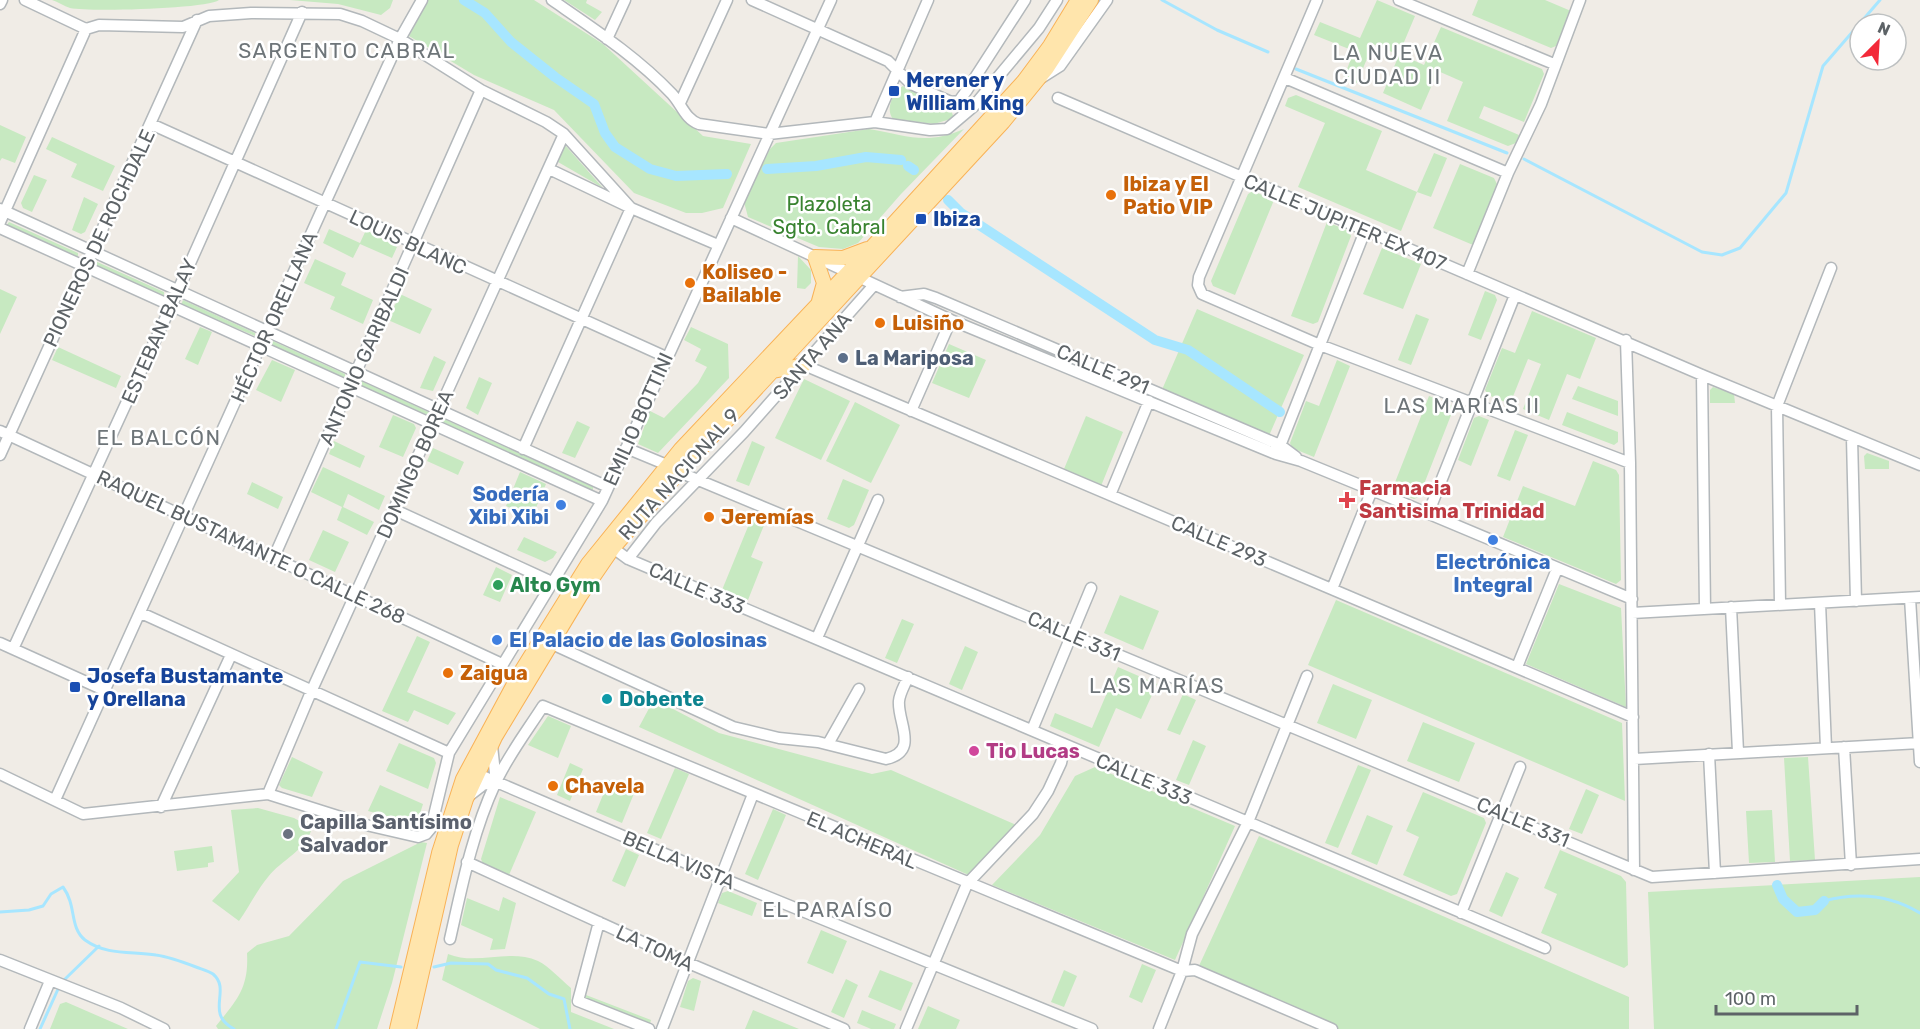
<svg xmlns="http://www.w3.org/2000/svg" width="1920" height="1029" viewBox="0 0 1920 1029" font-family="Rubik,sans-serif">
<rect width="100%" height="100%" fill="#f0ece6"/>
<!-- green -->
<path fill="#c7e9c1" d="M52 0H219C207 9 88 12 70 8 64 6 58 2 52 0Z
M290 0H393L390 8 381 15 338 4Z
M428 0H534L603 44 703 136 751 144 723 208 702 213H686L634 193 554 110 474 75 409 36Z
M564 0H587L586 3 602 12 595 20Z
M1377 0 1415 16 1399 54 1424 65 1441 27 1542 69 1544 74 1524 122 1484 106 1479 118 1519 135 1516 143 1508 146 1447 121 1463 82 1438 71 1421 110 1383 93 1399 55 1373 44 1357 83 1344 77 1354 51 1314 35 1320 22 1360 38Z
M1478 0H1545L1571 11 1556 46 1551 48 1472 15Z
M903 86 950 108 954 118 934 124 893 119C885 109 893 92 903 86Z
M1296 95 1382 131 1366 170 1417 192 1434 153 1447 158 1431 197 1417 192 1401 231 1298 187 1325 123 1285 106 1288 98Z
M0 125 26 137 15 163 2 158 0 161Z
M869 129C907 135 925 146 964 129L901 194 858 243 843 249 819 247 748 217 744 202 770 149 776 143Z
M52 137 115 166 103 191 71 177 77 164 46 149Z
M564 144 603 188 558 162Z
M1460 164 1494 178 1498 186 1473 245 1433 228Z
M34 175 47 180 32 212 23 208 21 203Z
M1253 191 1274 200 1235 295 1213 286 1211 281 1248 194Z
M84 197 98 204 85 232 81 234 72 230Z
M9 222 78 253V257L6 226Z
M1327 222 1349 231 1351 236 1318 322 1313 324 1291 316Z
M329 229 360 243 366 230 397 247 392 258 360 244 353 258 323 243Z
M1382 248 1421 264 1403 309 1363 294Z
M798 256 811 270V283L805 289 797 288Z
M315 259 346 273 341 285 373 300 363 324 330 309 335 297 304 283Z
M95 261 164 292V296L92 264Z
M0 289 17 297 0 334Z
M1485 291 1495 295 1497 300 1481 340 1468 335Z
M400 294 432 309 420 334 388 320Z
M183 300 255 333V336L181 305Z
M1197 309 1304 355 1268 438 1161 392Z
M1532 311 1596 338 1580 379 1567 374 1549 420 1523 409 1541 364 1528 359 1510 404 1488 395 1485 390 1502 348 1515 353Z
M1416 314 1429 319 1411 365 1398 360Z
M200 327 212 332 198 365 185 359Z
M691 327 728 344 729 378 658 453 638 444 650 411 664 418 698 383 707 367 695 361 701 349 684 340Z
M273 341 345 374V378L270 345Z
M949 344 986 360 969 398 932 383Z
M58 347 121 376 116 388 52 360Z
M434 356 446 362 433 391 420 388Z
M272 360 295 370 281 402 256 390Z
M1337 360 1350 366 1314 457 1292 448 1290 443 1306 401 1319 406Z
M479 377 492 383 478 415 466 408Z
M357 379 429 412V416L355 384Z
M804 379 850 401 821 460 775 438Z
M1578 386 1618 401V416L1572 399Z
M1713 387 1734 394 1735 403H1710V390Z
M1429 396 1451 405 1453 410 1419 497 1414 499 1392 490Z
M855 402 900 425 871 483 826 461Z
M1567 412 1618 432V442L1614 445 1562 425Z
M393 415 414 424 416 428 403 457 379 447Z
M1086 416 1123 432 1101 486 1064 469Z
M1479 416 1489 420 1471 466 1458 460 1474 418Z
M442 418 593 487V491L440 422Z
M577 421 590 427 575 458 562 453Z
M1515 430 1528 435 1510 481 1497 476Z
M334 441 365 456 360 468 329 454Z
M752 441 765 447 749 486 736 481Z
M433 448 464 462 458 475 427 461Z
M1867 453 1889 461V469H1865L1864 456Z
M1593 461 1616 470 1619 475 1621 580 1616 584 1503 537 1523 486 1575 506Z
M323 467 385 496 379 510 348 494 343 507 374 522 367 535 337 520 342 507 311 492Z
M520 472 546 484 532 517 506 506Z
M843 479 869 490 854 525 849 528 827 519Z
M252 482 283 497 278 509 247 494Z
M754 512 767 518 751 557 763 562 748 600 722 590Z
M323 530 349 542 335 572 309 560Z
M524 537 557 552 553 558 545 562 517 550Z
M496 567 512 575 500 602 483 595Z
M1559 584 1621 608 1626 707 1526 664Z
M1120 595 1159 611 1143 650 1104 633Z
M1336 600 1622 723 1625 801 1308 665Z
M902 619 914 624 897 663 885 658Z
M417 636 430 642 407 692 456 713 448 725 414 710 408 722 382 711Z
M965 646 978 652 962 690 949 684Z
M1118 667 1157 684 1141 719 1116 708 1099 747 1050 726 1055 713 1092 728Z
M1333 684 1372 700 1356 739 1317 723Z
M1183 694 1196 700 1180 735 1167 730Z
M654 699 719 733 872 774 891 770 1021 827 973 877 639 727Z
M548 716 571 726 558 758 528 745Z
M1423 722 1475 743 1459 782 1407 761Z
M1193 740 1206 746 1189 785 1176 780Z
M399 743 434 758 436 763 428 789 386 771Z
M292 757 323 772 312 797 282 788 279 785Z
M1808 757 1815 860 1790 861 1784 758Z
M570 763 583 769 570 801 557 795Z
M1358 765 1371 770 1338 848 1325 843Z
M1095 767 1235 826 1175 960 992 885 1040 835 1075 776Z
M675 768 689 774 661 839 647 833Z
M609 780 635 791 622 823 596 812Z
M380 785 423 804 418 820 414 823 368 811Z
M1586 789 1599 795 1582 834 1569 829Z
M1423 792 1484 818 1486 823 1457 894 1451 896 1403 875 1419 837 1406 831Z
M500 797 536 812 509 875 483 864 481 859Z
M258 808 294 818 312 828C305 852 282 859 268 877 257 890 249 907 239 921L212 901 239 872 231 810Z
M773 809 786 815 758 880 745 874Z
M1772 810 1775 862 1749 863 1746 811Z
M1367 815 1393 826 1377 865 1351 854Z
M1259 836 1629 997V1029H1336L1198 968Z
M421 842 427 843 392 983 377 1029H218L216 1026C237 1000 249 988 247 953L257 945 289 936 343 881Z
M212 846 214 862 208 863V867L177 871 174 851Z
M626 849 639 855 625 887 612 881Z
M1560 850 1621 876 1626 882 1628 965 1624 968 1541 933 1557 894 1544 888Z
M1506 872 1519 878 1502 917 1489 911Z
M1920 877V1029H1654L1648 892Z
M728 891 757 903 752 916 718 903 722 893Z
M503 897 516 903 505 949 490 950 493 939 461 925 467 898 499 911Z
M821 930 847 941 833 974 807 963Z
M448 954C477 966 509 948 538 961 549 966 561 980 571 988V1012L614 1029H540L442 980Z
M1142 964 1156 970 1142 1003 1129 997Z
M880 970 913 983 901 1011 868 997Z
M1064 970 1077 976 1064 1007 1051 1002Z
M693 978 701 981 694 1011 680 1007 688 981Z
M846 979 858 985 844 1018 831 1012Z
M586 995 651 1020 649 1027 641 1029 587 1011 583 1004Z
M66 1002 128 1029H50L60 1004Z
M928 1006 960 1020 956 1029H918Z
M753 1010 799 1029H745Z
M862 1010 896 1024 894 1029H871L857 1023Z"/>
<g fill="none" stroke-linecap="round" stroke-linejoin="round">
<!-- stream -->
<path stroke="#a7e6ff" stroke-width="3" d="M1162 0 1217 30 1268 52
M1296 69 1507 153
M1524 159 1702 252 1722 255 1740 248 1786 193 1823 66 1880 0
M1824 901C1857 892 1890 895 1920 913
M0 912 29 910 43 906 51 894 63 887C77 906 69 927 85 940 107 956 132 951 156 955 170 957 183 962 196 967 201 969 209 971 213 974 232 990 204 1013 234 1029
M434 967 451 963 488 964 496 970 527 978 549 994 564 999 570 1029
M63 981 99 946
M40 1029 59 987
M336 1029 360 962 401 967"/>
<!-- canal -->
<path stroke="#a7e6ff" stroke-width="10" d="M464 0 485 13 511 42 555 77 594 104 605 133 615 147 650 169 676 176 727 174
M908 166 914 170
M767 169 816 166 866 157 901 160
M948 200 961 213 1155 340 1188 350 1280 412
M1777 885 1783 899 1797 912 1815 910 1824 901"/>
<!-- minor casing -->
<g stroke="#b3b8bb" stroke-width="13">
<path id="minor" d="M25 0 86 29 99 25 183 27 209 16 251 13 340 14 362 21 400 39 481 90 546 122 564 134 631 208 718 245
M552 0C594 29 637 57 672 94 682 105 685 119 699 124L769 134 875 122 930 130 947 129 973 107 1039 28 1057 0
M752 0 888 61 911 84 951 102 959 101 967 90 1025 0
M1317 0 1199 277 1198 285 1202 294 1320 345 1630 463
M1399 0 1554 64
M0 4 2 0
M607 39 625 0
M1041 78 1060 66 1107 0
M1285 78 1508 173
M1058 98 1702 375 1920 465
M680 103 727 0
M875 122 928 0
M151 124 666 357
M0 209 608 487
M731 218 951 320 1276 454 1301 461 1372 490 1632 599
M0 222 86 29
M0 228 602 501
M1467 274 1508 173 1541 104 1580 0
M900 297 924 294 936 298 1280 445 1296 457
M1626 340 1630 463 1634 870
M804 365 1633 717
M1702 375 1705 609
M911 411 951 320
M0 431 502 664
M1852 438 1856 601
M626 448 667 465
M523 449 631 208 549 169
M1278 451 1365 231
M0 455 197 20
M679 472 1652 877 1920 859
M1110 495 1149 401
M395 510 552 582
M1428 514 1515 295
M613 548 628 559 1545 948
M274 557 481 90
M628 559 656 523 744 432 874 285
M1332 589 1372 490
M1910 598 1920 762
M1820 603 1826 748
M1780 604 1777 406 1831 268
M1731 607 1738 752
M141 613 449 753
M1632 613 1920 597
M817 638 878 500
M0 643 104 690
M550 643 733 727 779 738 818 742 886 759C920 751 897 722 899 701 900 692 905 685 908 677
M13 649 171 306 302 12
M1517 667 1557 569
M1032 730 1091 588
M828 744 859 689
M1844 747 1851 865
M1709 754 1715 873
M1634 759 1920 743
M473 772 719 877 1092 1029
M0 774 83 814 268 794 366 825 418 837 426 834 431 828 449 753 602 501 831 0
M268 794 311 692 564 134
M470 795 483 785 496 782 492 746
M55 800 325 203 400 39 422 0
M161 807 231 655
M467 862 686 962 844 1029
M1461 913 1520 767
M599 922 578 1001 649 1029
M450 939C462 886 472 834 495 784 507 757 527 731 543 706L1182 971 1195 970 1332 1029
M0 960 121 1008 164 1029
M30 1029 50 981
M662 1029 753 794
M906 1029 967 884 1033 814 1048 791 1061 763 1063 754 1059 743
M1159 1029 1182 971 1192 934 1248 822 1307 676"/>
</g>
<!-- major casing -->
<g stroke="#f9b256" stroke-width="16">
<path id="major" d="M819 301 824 283 815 257 843 258 867 249
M773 371 804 365
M397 1029 439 853 463 779 519 675 588 564 681 449 874 245 1024 81 1050 46 1078 0
M409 1029 451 845 466 799 495 737 580 596 613 548 679 472 1003 122 1047 68 1091 0"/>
</g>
<!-- minor -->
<use href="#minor" stroke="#fff" stroke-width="10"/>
<!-- major -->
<use href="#major" stroke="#ffe5ac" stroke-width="14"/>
</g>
<!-- markers -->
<g fill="#1a4fb4" stroke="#fff" stroke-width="2">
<rect x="888" y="85" width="12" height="12" rx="3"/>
<rect x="915" y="213" width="12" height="12" rx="3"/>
<rect x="69" y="681" width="12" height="12" rx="3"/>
</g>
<g fill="#e8710a" stroke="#fff" stroke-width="2">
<circle cx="1111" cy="195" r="6"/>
<circle cx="690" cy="283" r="6"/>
<circle cx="880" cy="323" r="6"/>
<circle cx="709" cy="517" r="6"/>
<circle cx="448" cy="673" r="6"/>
<circle cx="553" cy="786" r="6"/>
</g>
<circle fill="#5c6f8a" stroke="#fff" stroke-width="2" cx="843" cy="358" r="6"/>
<path fill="#e0444e" stroke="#fff" stroke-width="2" d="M1344 491h6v6h6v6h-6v6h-6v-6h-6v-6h6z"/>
<g fill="#3f7fe0" stroke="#fff" stroke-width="2">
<circle cx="561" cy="505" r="6"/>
<circle cx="1493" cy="540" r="6"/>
<circle cx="497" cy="640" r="6"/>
</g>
<circle fill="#2e9e5b" stroke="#fff" stroke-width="2" cx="498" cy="585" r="6"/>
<circle fill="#0f9aa8" stroke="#fff" stroke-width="2" cx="607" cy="699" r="6"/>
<circle fill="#d1479c" stroke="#fff" stroke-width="2" cx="974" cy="751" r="6"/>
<circle fill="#6b7280" stroke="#fff" stroke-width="2" cx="288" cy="834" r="6"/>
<g text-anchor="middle" stroke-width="5" stroke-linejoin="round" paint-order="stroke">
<!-- transit labels -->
<g font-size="20" font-weight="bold" fill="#164399" stroke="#fff" text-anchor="start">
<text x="906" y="87">Merener y<tspan x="906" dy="23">William King</tspan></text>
<text x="933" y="226">Ibiza</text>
<text x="87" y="683">Josefa Bustamante<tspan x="87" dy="23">y Orellana</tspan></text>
</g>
<!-- food labels -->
<g font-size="20" font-weight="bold" fill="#c56008" stroke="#fff" text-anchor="start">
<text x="1123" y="191">Ibiza y El<tspan x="1123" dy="23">Patio VIP</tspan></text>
<text x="702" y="279">Koliseo -<tspan x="702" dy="23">Bailable</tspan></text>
<text x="892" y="330">Luisiño</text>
<text x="721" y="524">Jeremías</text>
<text x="460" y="680">Zaigua</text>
<text x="565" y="793">Chavela</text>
</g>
<!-- park labels -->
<g font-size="20" fill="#398330" stroke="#fff">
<text x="829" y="211">Plazoleta<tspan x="829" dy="23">Sgto. Cabral</tspan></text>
</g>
<!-- street labels -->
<g font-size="20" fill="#5d6367" stroke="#fff">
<text transform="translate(1345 222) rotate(23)" y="7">CALLE JUPITER EX 407</text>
<text transform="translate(99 238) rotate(-65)" y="7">PIONEROS DE ROCHDALE</text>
<text transform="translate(408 242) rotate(25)" y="7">LOUIS BLANC</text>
<text transform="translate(274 317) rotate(-66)" y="7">HÉCTOR ORELLANA</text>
<text transform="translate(159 331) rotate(-66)" y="7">ESTEBAN BALAY</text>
<text transform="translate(364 356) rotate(-66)" y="7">ANTONIO GARIBALDI</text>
<text transform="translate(812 356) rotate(-49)" y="7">SANTA ANA</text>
<text transform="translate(1103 369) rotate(23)" y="7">CALLE 291</text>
<text transform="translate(638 419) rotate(-66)" y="7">EMILIO BOTTINI</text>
<text transform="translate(415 464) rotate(-66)" y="7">DOMINGO BOREA</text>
<text transform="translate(679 474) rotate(-48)" y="7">RUTA NACIONAL 9</text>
<text transform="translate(1219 541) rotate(23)" y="7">CALLE 293</text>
<text transform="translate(251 547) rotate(25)" y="7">RAQUEL BUSTAMANTE O CALLE 268</text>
<text transform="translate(697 588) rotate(23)" y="7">CALLE 333</text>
<text transform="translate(1074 636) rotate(23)" y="7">CALLE 331</text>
<text transform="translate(1144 779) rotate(23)" y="7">CALLE 333</text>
<text transform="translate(1523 822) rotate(23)" y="7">CALLE 331</text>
<text transform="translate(862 840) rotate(23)" y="7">EL ACHERAL</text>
<text transform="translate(679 860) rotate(23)" y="7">BELLA VISTA</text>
<text transform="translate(655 948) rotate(25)" y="7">LA TOMA</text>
</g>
<!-- service labels -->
<g font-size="20" font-weight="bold" fill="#4e5e75" stroke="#fff" text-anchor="start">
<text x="855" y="365">La Mariposa</text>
</g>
<!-- health labels -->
<g font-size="20" font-weight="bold" fill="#be3a42" stroke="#fff" text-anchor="start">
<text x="1359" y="495">Farmacia<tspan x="1359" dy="23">Santisima Trinidad</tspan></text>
</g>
<!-- shop labels -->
<g font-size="20" font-weight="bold" fill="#366cbe" stroke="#fff" text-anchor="end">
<text x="549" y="501">Sodería<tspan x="549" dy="23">Xibi Xibi</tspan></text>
<text x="1493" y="569" text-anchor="middle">Electrónica<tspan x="1493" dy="23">Integral</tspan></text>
<text x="509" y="647" text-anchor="start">El Palacio de las Golosinas</text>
</g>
<!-- leisure labels -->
<g font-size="20" font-weight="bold" fill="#27864d" stroke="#fff" text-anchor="start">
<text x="510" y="592">Alto Gym</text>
</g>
<!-- culture labels -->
<g font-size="20" font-weight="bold" fill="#0d838f" stroke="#fff" text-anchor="start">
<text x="619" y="706">Dobente</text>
</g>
<!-- hotel labels -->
<g font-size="20" font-weight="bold" fill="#b23c85" stroke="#fff" text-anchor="start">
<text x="986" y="758">Tio Lucas</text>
</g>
<!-- worship labels -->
<g font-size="20" font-weight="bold" fill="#5b616d" stroke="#fff" text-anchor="start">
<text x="300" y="829">Capilla Santísimo<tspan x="300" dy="23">Salvador</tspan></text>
</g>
<!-- neighbourhood labels -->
<g font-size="21" letter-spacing="1.5" fill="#6e7579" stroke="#fff">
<text x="347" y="58">SARGENTO CABRAL</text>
<text x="1388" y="60">LA NUEVA<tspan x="1388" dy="24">CIUDAD II</tspan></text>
<text x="1462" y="413">LAS MARÍAS II</text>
<text x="159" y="445">EL BALCÓN</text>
<text x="1157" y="693">LAS MARÍAS</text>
<text x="828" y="917">EL PARAÍSO</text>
</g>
</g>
<!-- north arrow -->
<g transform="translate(1878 42) rotate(24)"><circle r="28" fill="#ffffff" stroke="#bec1c2" stroke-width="1.5"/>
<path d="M0-4.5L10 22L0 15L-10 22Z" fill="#f32939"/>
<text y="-9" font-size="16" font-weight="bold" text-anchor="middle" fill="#5d6367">N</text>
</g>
<!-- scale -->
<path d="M1716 1005v9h141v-9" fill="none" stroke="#5d6367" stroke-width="3"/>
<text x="1725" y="1005" font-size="18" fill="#5d6367" stroke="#ffffff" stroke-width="4.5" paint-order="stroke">100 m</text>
</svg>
